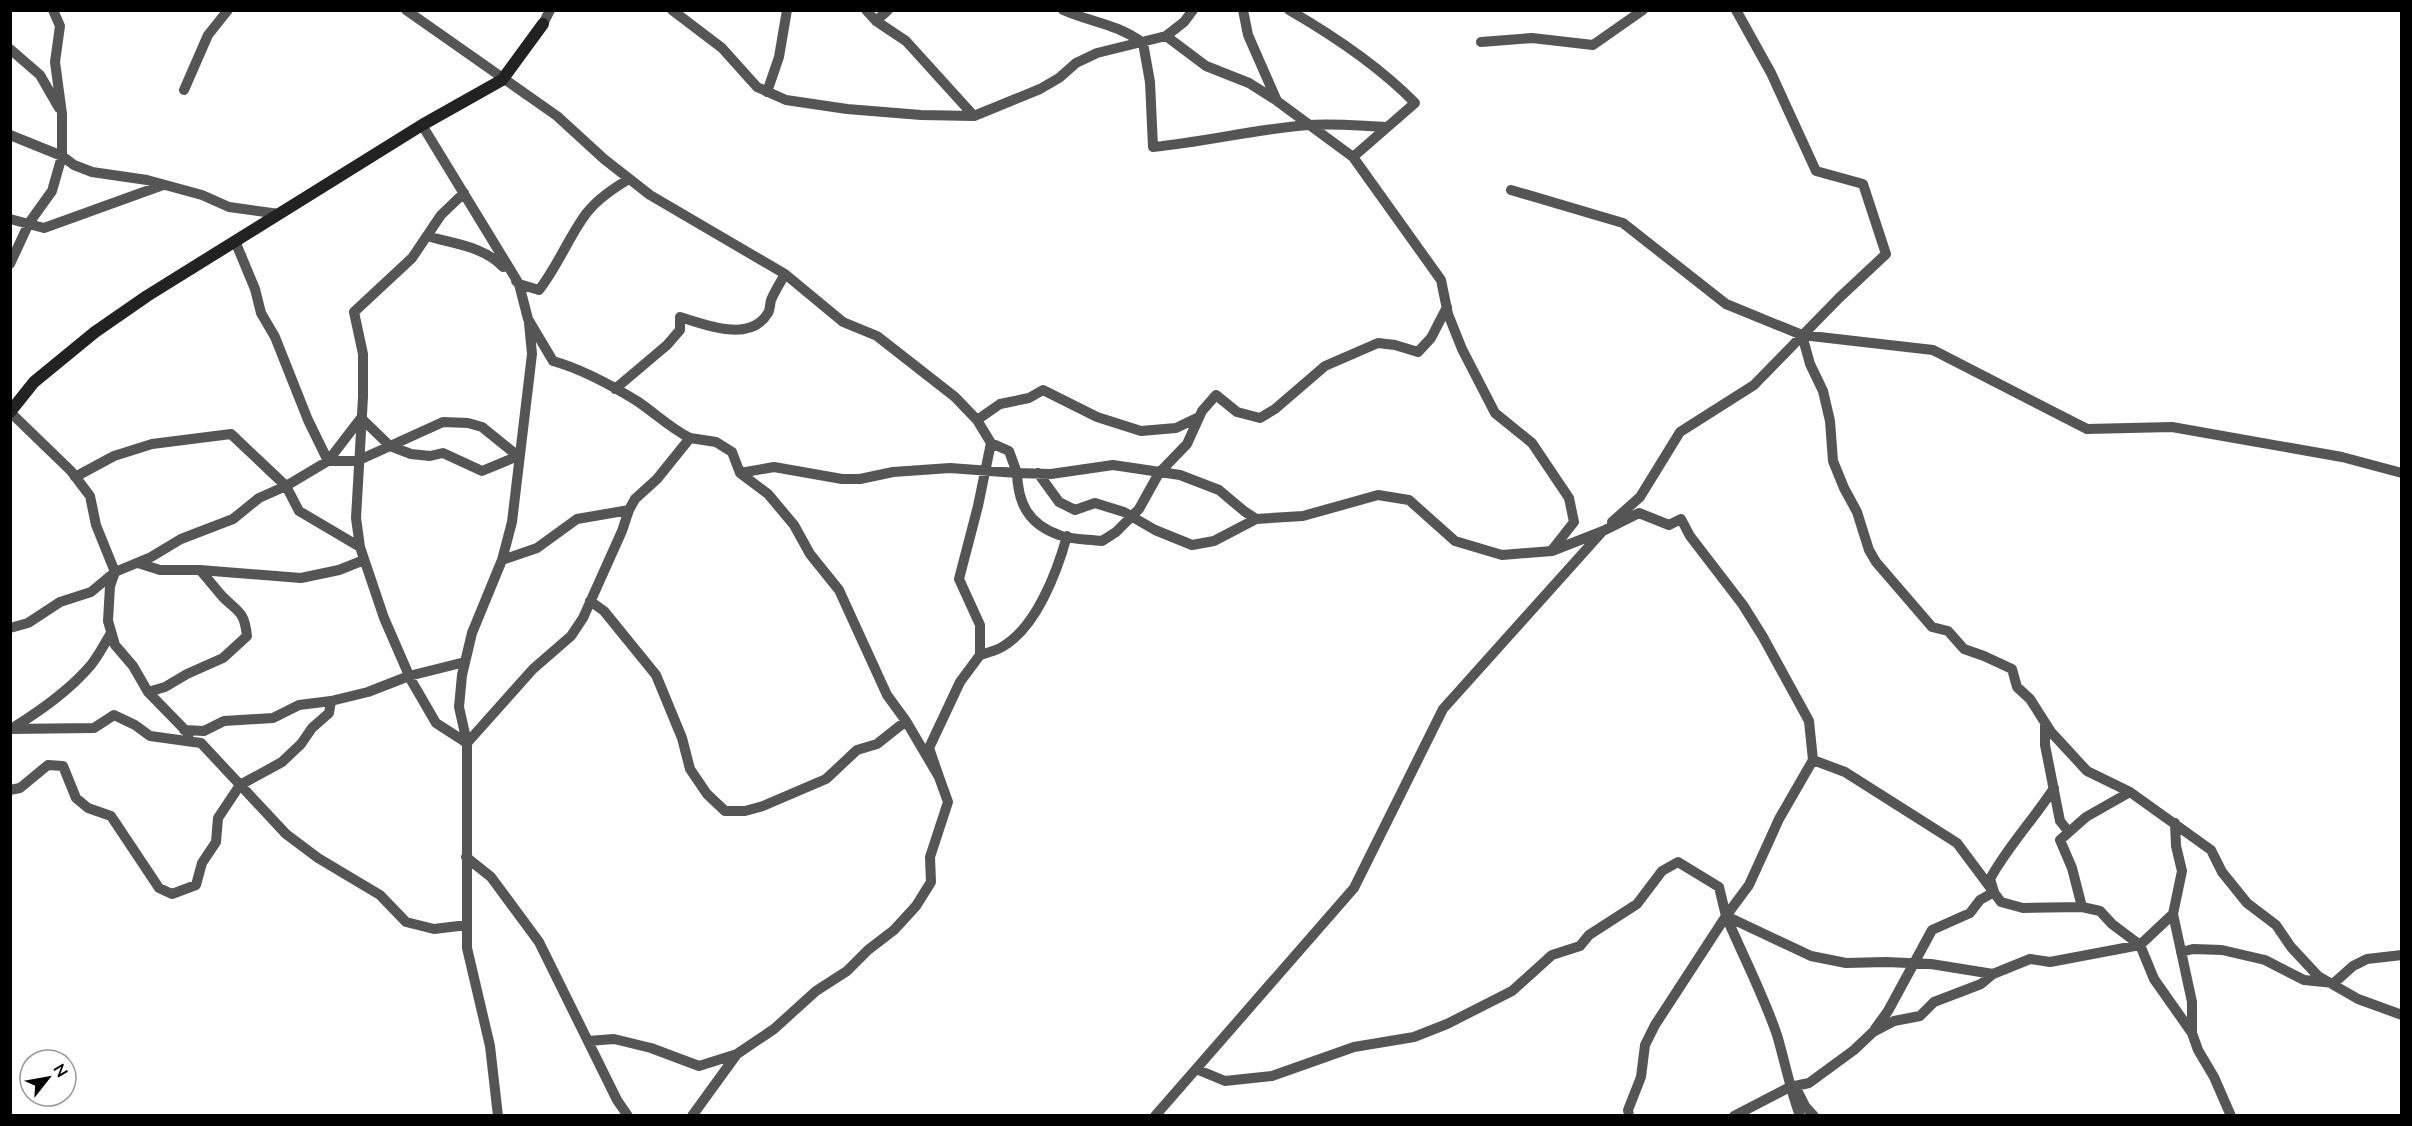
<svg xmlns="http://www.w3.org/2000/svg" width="2412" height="1126" viewBox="0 0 2412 1126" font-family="'Nunito Sans',sans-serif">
<rect width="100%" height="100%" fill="#fff"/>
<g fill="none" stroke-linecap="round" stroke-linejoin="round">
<!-- street -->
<path stroke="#555" stroke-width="10" d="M53 10 60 26 55 62 62 114V156L74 165 92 172 147 180 202 195 229 207 279 214
M406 10 557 116 604 159 650 195 785 274 843 322 877 336 955 397 977 420 991 443 1009 451 1017 473 1051 474 1113 465 1180 475 1219 490 1244 511 1256 519 1303 516 1378 495 1409 500 1455 541 1502 555 1552 551 1603 531 1639 513 1669 525 1681 519 1690 536 1743 605 1763 637 1809 721 1813 760 1779 819 1749 885 1726 916C1743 956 1763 994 1777 1035 1785 1062 1790 1089 1800 1116
M672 10 722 48 757 87 786 100 847 109 921 115 974 116 1040 89 1059 78 1076 63 1097 53 1166 36 1184 22 1193 10
M866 10 876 21 906 41 974 116
M1063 10C1093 23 1115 23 1143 43L1150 82 1153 147C1205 142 1256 129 1308 125 1334 123 1361 126 1387 127
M1243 10 1248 35 1277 101 1353 157
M1289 10C1334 36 1379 66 1415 103L1353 157 1441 280 1448 314 1462 349 1495 413 1532 443 1569 498 1574 522 1552 550
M876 21 888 10
M543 24 550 10
M1166 36 1206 66 1249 83 1276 100
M1481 42 1532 38 1593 45 1643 10
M10 49 40 75 59 108
M184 90 208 35 228 10
M767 92 779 57 787 10
M422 125 519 284 528 319 553 361C582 369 611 385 637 401 655 413 670 428 690 438L657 479 635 499 629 510 622 531 583 618 571 636 533 669 467 743V948L490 1046 498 1116
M10 135 62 156 52 191 29 223 10 264
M1511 190 1623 223 1726 304 1802 335 1933 350 2087 429 2172 427 2342 457 2402 473
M464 193 441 215 412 258 354 312 363 354V397L356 518 360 547 384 618 411 680 436 723 467 743 459 707 462 675 472 633 502 560 512 522 532 354 529 323
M10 219 44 228 163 185
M427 236C453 244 484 246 503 267
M516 281 519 284 539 290C557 267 567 241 583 218 594 201 612 189 629 179
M1802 335 1810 364 1823 391 1830 421 1833 461 1844 488 1857 512 1869 550 1876 562 1932 627 1948 631 1964 649 1984 656 2012 669 2017 687 2030 699 2051 732 2087 771 2130 792 2211 850 2222 872 2247 903 2276 925 2291 947 2318 976 2358 999 2402 1015
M615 389 667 345 680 330V317C706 325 750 343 768 313 770 310 770 304 771 300 775 291 780 283 785 274
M10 412 71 471 90 496 96 525 115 572 110 586 108 621 115 645 133 666 148 692 189 734
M977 420 1000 404 1029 398 1043 390 1097 417 1141 431 1176 428 1199 417
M690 438 716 442 732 452 740 473 768 494 794 525 810 554 839 590 887 695 906 721 939 777 929 748 960 682 980 655V625L959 579 978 506 991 443
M740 473 774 467 842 479H860L893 472 950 468 1017 473C1018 503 1028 524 1059 535 1071 540 1088 539 1102 541L1116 532 1139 509 1159 473 1187 444 1202 411 1216 395 1237 412 1260 418 1275 409 1325 366 1378 343 1395 345 1418 352 1431 338 1447 307
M1038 473 1059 502 1075 510 1095 503 1124 512 1155 530 1192 545 1214 541 1256 519
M75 477 114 456 152 444 231 434 286 486 299 511 360 547
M1612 522 1640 497 1680 432 1754 385 1839 298 1886 254 1863 184 1816 171 1771 73 1736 10
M502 560 537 548 577 519 629 510
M138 563 160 570H200L301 578 339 570 364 560
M590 601 604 611 656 675 682 738 690 769 707 794 725 811H745L763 806 826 779 857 750 877 744 906 721
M10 628 28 623 60 602 91 592 115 572 151 557 181 539 233 519 259 498 286 486 328 461H357L443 422 468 423 482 427 518 456 482 471 443 453 430 456 411 454 390 446 361 418 328 461 308 420 275 337 261 313 255 289 235 241
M980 655C987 653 995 651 1002 647 1036 628 1057 572 1067 536
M148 692 165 687 187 674 223 658 247 636C244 609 237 612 222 596 215 588 208 579 200 570
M331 701 368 692 409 676 465 662
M2045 725V745L2060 821 2068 831
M10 729 94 728 114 715 135 725 150 736 201 743 286 834 318 858 380 895 406 922 434 929 467 925
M11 729C40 711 69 691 91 665 99 655 105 643 111 633
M1813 760 1845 772 1957 843 2001 902 2023 908 2082 907
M10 790 20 788 48 765 63 766 76 798 88 808 111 816 159 888 172 894 196 885 202 863 216 842 218 818 240 785 282 762 301 744 312 728 329 713 331 701 299 705 273 718 224 721 204 731 184 730
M2130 792 2086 817 2060 840 2072 868 2082 907 2100 911 2112 924 2140 945 2154 979 2192 1033
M2175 823 2176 846 2182 871 2173 914 2192 1002V1033L2198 1050 2214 1077 2231 1116
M466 857 491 877 539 942 617 1100 628 1116
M1726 916 1811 956 1846 963 1886 962 1931 964 1993 974
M2181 952 2193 949 2222 950 2265 960 2304 980 2334 983 2353 966 2367 959 2402 955
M1875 1029 1888 1011 1932 930 1970 913 1980 900 1994 892 1990 879C2008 846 2034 819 2054 788
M588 1041 614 1039 651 1048 699 1066 737 1054 692 1116
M737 1054 774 1029 816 991 847 971 868 950 894 930 916 906 931 882 930 857 948 802 939 777
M1196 1069 1225 1081 1272 1076 1354 1047 1414 1037 1447 1024 1512 991 1552 955 1580 946 1589 935 1637 904 1662 871 1678 862 1719 887 1726 916 1655 1025 1645 1045 1641 1077 1628 1110 1629 1116
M1796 1088 1805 1106 1814 1116
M1155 1116 1354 888 1443 709 1601 533
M1734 1116 1790 1087 1809 1083 1854 1050 1873 1032 1894 1021 1920 1016 1934 1002 1981 984 1993 974 2030 959 2050 962 2140 945 2173 914"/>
<!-- secondary -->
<path stroke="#222" stroke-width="12" d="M10 412 34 382 95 332 147 296 422 125 502 80 543 24"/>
</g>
<!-- border -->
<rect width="2412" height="1126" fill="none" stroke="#000000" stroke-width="24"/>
<!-- north arrow -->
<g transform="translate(48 1078) rotate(59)"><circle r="28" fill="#ffffff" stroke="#999999" stroke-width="1.5"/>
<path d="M0-4.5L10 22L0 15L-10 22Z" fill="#000000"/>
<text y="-9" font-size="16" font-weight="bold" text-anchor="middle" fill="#000000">N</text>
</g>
</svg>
